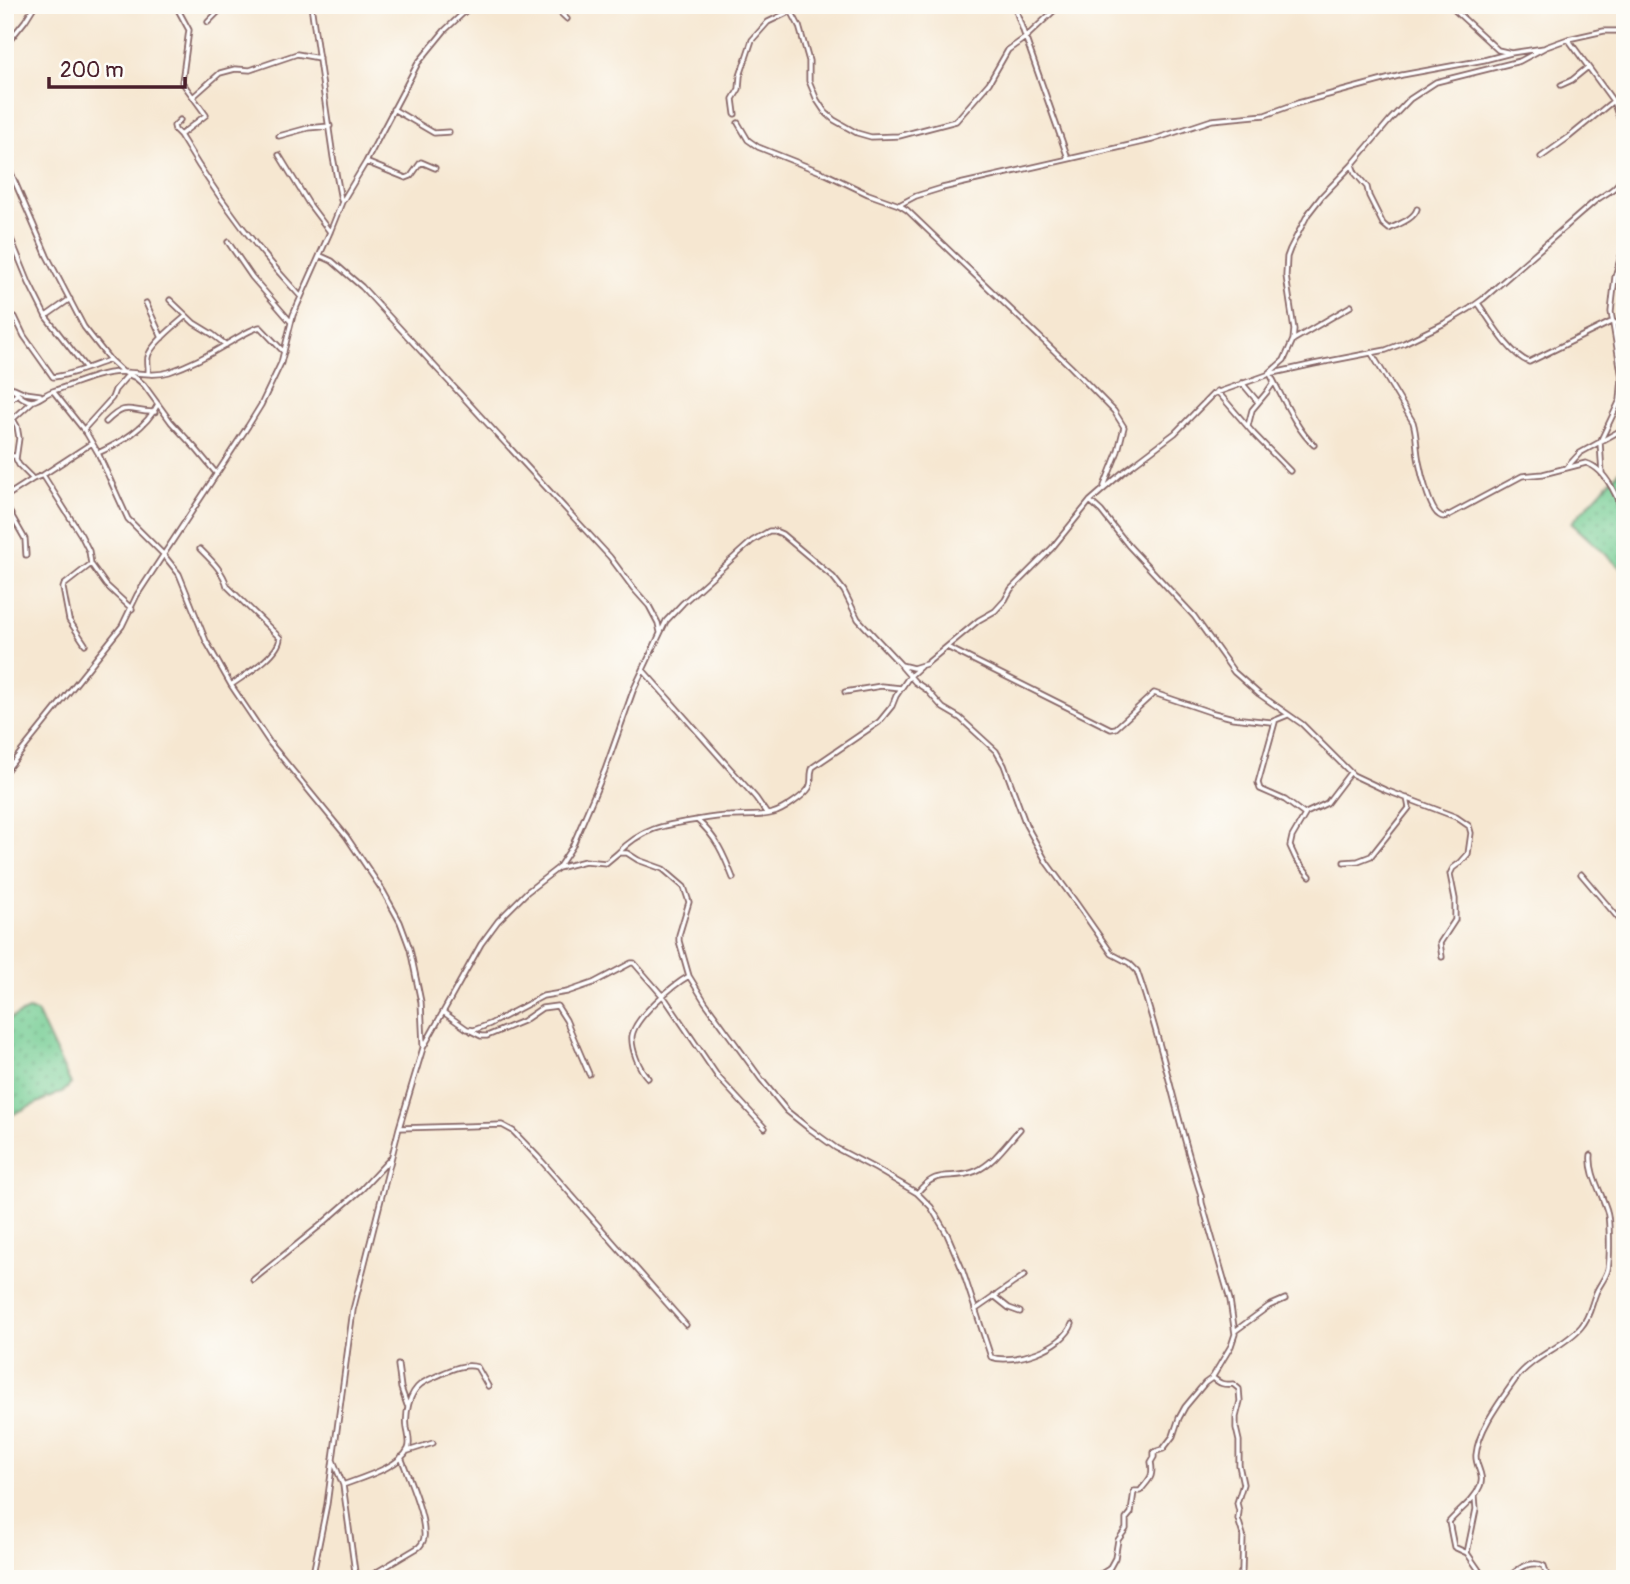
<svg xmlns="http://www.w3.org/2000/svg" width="1630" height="1584" viewBox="0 0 1630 1584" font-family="Pangolin,sans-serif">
<defs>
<pattern id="grass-dots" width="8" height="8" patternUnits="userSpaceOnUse" patternTransform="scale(1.75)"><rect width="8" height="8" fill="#73cc93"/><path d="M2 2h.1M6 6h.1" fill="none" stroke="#60a578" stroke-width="1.8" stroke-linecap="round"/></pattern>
</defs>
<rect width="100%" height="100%" fill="#fdfcf7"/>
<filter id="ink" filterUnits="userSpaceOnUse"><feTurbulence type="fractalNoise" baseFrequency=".0143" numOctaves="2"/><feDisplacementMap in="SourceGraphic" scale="14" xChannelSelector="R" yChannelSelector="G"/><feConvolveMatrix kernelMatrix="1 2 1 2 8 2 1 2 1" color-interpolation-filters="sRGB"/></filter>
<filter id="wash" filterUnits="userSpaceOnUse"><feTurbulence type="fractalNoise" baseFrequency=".00686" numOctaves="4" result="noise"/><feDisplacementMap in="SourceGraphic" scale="28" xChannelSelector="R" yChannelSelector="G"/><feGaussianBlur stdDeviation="1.57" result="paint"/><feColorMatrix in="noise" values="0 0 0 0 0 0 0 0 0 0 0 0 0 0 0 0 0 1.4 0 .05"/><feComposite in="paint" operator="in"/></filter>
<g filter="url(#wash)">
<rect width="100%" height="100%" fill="#f6e7d1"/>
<!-- grass -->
<path fill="url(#grass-dots)" stroke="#5e765f" stroke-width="2" d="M1625 465V572L1571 523Z
M28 1010 37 1012 71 1084 64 1091 5 1118V1021Z"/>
</g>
<g filter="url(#ink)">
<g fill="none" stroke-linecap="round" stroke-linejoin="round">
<!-- minor casing -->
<g stroke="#866565" stroke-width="7">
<path id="minor" d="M311 5 333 157 341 200
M552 5 567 19
M788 5 799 26 809 61V81L817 100 825 112 834 120 857 133 871 137 899 136 956 121 989 83 1008 50 1025 38 1060 5
M1014 5 1068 158
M1449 5 1498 50 1511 53 1544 48
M176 6 189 30 182 82 206 115 180 135C214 193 256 248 301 297
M208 22 225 5
M1568 39 1613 101 1625 134
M5 46 25 21 35 5
M1561 85 1572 80 1588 67
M194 96 220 73 235 69 250 70 297 54 319 58
M393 109 434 133 449 132
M735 114 733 99 739 89 740 76 752 40 768 22 791 11
M180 120 174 126 175 130 180 135
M738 123 748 140 758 147 826 174 868 194 899 205 907 210 1071 367 1114 411 1124 427 1118 451 1104 486
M279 136 308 128 330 126
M279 155 309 204 330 232
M1541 157 1569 137 1613 101
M5 159 47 256 84 327 110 360 123 372 136 378 144 385 171 422 196 449 216 473
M366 162 406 178 411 176 421 162 435 168
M1352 165 1355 173 1367 187 1369 196 1383 224 1389 229C1399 224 1414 219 1417 209
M899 205 916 196 942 188 1152 140 1212 120 1265 115 1298 103 1402 75 1484 60 1511 53
M5 224 29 283 46 317 85 367
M228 242 252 277 291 322
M321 256 332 261 362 287 610 557 633 588 649 606 658 623 660 632
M170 300 194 323 212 334 226 345
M146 303 162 338
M1478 303C1490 320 1509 354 1529 362L1613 321
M46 316 70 299
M15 317 24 336 53 377C73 375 91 366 110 360
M1613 323H1625
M1293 340 1351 306
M1372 354 1413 422C1417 435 1416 448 1419 462 1421 473 1430 510 1439 515 1443 518 1445 517 1449 515L1522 476 1543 474 1586 463C1607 469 1621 503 1625 523
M148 373C149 368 147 362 148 357 150 345 177 324 186 316
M1269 374 1314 364 1386 350 1404 343 1447 322 1469 309 1483 299 1595 201C1611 190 1616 190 1625 172
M1270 374C1281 394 1297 431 1314 445
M5 381C13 388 25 407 38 399 44 396 47 393 53 391L87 434 98 453 128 519 163 554 179 574 206 641 231 685 270 743 346 836 383 891 400 922 410 949 421 1002 423 1046
M1242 383 1258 402
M14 388 25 393 40 395
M53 391C75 384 97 373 120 372 136 372 153 377 169 372 189 365 209 355 227 344 238 338 248 330 260 327L284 352
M1217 391 1254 434 1290 471
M1620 401 1625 412
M5 403 18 394
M106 422C128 400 130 413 155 412
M1248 426 1252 410 1267 392 1274 382
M84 429 112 398 115 390 128 375
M98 453C122 442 146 428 158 404
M5 460 11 456H16
M1568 466 1580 453 1625 428
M1602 474 1600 442 1620 400 1622 378 1611 312 1615 277 1625 242
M43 475 81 535 89 551 91 564 106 585 132 609
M33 479 19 465 16 459 19 438 17 426 13 419 33 401
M5 497 33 479 43 475 92 443
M1618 499 1625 496
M1090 501 1101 511 1128 545 1194 616 1234 672 1259 694 1302 724 1353 775 1385 790 1456 817 1469 826 1471 833 1468 854 1461 862 1453 868 1450 874 1455 899V920L1440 943 1442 957
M5 504 25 539 26 555
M200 549C211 560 223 571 227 586L280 638C279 655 245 675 231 685
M85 644 69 620 63 588 64 585 91 564
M947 647 1111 729 1116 728 1154 693 1210 712 1233 718 1271 722 1288 715
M902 667 915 682 927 690 943 708 960 718 996 751 1004 765 1026 825 1047 863 1077 904 1112 954 1129 963 1137 971C1163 1044 1177 1121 1201 1195L1202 1203 1230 1300 1235 1334 1231 1346 1212 1378 1205 1383 1185 1407 1179 1418 1173 1436 1163 1449 1154 1452V1457L1151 1462C1154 1478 1149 1479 1140 1491H1134L1131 1513 1126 1519V1529L1118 1540 1115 1558 1109 1569 1101 1574 1094 1575 1091 1579
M643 670 756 798 767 814
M845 692 881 686 901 688
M1275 722 1258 783 1260 789 1285 800 1304 814 1327 803 1349 774
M5 772 122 626 137 595 248 426 261 405 281 363 293 315 330 232 342 202 366 162 418 63 445 30 472 5
M1306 813 1292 837 1290 846 1296 859 1310 876
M697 820C716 836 724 855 733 878
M618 853C642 828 664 825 697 820 708 818 719 816 730 816 744 815 760 817 773 813 782 811 804 796 809 788 813 781 809 774 813 767L879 722 892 706 896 696 909 677 920 667
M1344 862 1358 861 1371 856 1409 808 1407 798
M558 868 572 847 605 770 633 691 666 621 683 603 752 541 769 531H775L782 534 833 577 844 591 858 619 901 665 913 668 926 664 979 620 995 611 1005 600 1011 589 1052 548 1090 501 1122 473 1175 433 1213 394 1267 375 1284 360 1293 340 1294 330 1286 276 1287 257 1290 249 1308 214 1322 196 1352 165 1390 120 1410 99 1436 82 1520 61 1546 47 1568 39 1604 31H1625
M1581 874 1625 926
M443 1012 467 1029 474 1030 490 1024 543 996 567 992 593 983 631 963H634L666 1000 718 1077 765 1128
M471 1031 481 1036H487L523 1021 542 1008 557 1006 566 1020 589 1074
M648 1078C639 1069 631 1049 632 1036 635 1017 673 985 689 976
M399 1128 502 1125 513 1131 538 1157 686 1325
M917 1193C939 1166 950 1182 976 1171 994 1163 1007 1143 1020 1129
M253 1280 322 1224 362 1189 391 1158
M994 1296 1009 1308 1020 1312
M975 1310 1025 1275
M1235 1331 1269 1306 1285 1299
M398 1365 401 1388 407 1405
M1212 1377C1220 1384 1223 1385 1233 1384L1239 1389 1240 1401 1236 1417V1428L1239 1441V1465L1243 1484 1237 1503 1239 1511 1238 1519 1243 1535 1242 1571 1236 1579
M408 1451 433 1443
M333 1460 343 1485 356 1579
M343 1485C361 1478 400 1467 408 1449 411 1443 408 1434 407 1428 405 1413 409 1393 421 1384 427 1380 435 1377 441 1374 452 1369 466 1363 477 1367L488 1386
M1467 1553 1476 1509 1475 1496
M312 1579 327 1504 353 1310 399 1128 423 1048 481 944 498 921 527 892 558 868 585 861 606 863 618 853H627L638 860 663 869 684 887 689 902 679 935V941L689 976 705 1002 761 1079 787 1111 807 1127 836 1148 876 1169 917 1193 931 1207 947 1234 962 1269 991 1357C1013 1365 1064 1348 1072 1324
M365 1579 419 1547C423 1543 425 1538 424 1532 424 1513 408 1476 401 1457
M1485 1579 1467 1553 1454 1547 1449 1522C1459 1510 1474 1501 1480 1486 1485 1475 1475 1466 1476 1455 1478 1430 1501 1400 1515 1380 1532 1356 1563 1348 1581 1327 1590 1317 1591 1305 1596 1293 1599 1285 1606 1278 1608 1269 1610 1259 1610 1220 1607 1211 1602 1193 1589 1174 1591 1155
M1507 1579C1517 1569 1530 1559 1544 1566L1548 1579"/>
</g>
<!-- minor -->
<use href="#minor" stroke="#fff" stroke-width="3.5"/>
</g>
</g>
<!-- margin -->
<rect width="1630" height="1584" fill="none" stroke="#fdfcf7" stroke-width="28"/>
<!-- scale -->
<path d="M49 77v10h136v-10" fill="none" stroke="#4a1f2b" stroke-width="3.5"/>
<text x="60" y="77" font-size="21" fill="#4a1f2b" stroke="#fdfcf7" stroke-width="5" paint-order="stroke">200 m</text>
</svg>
